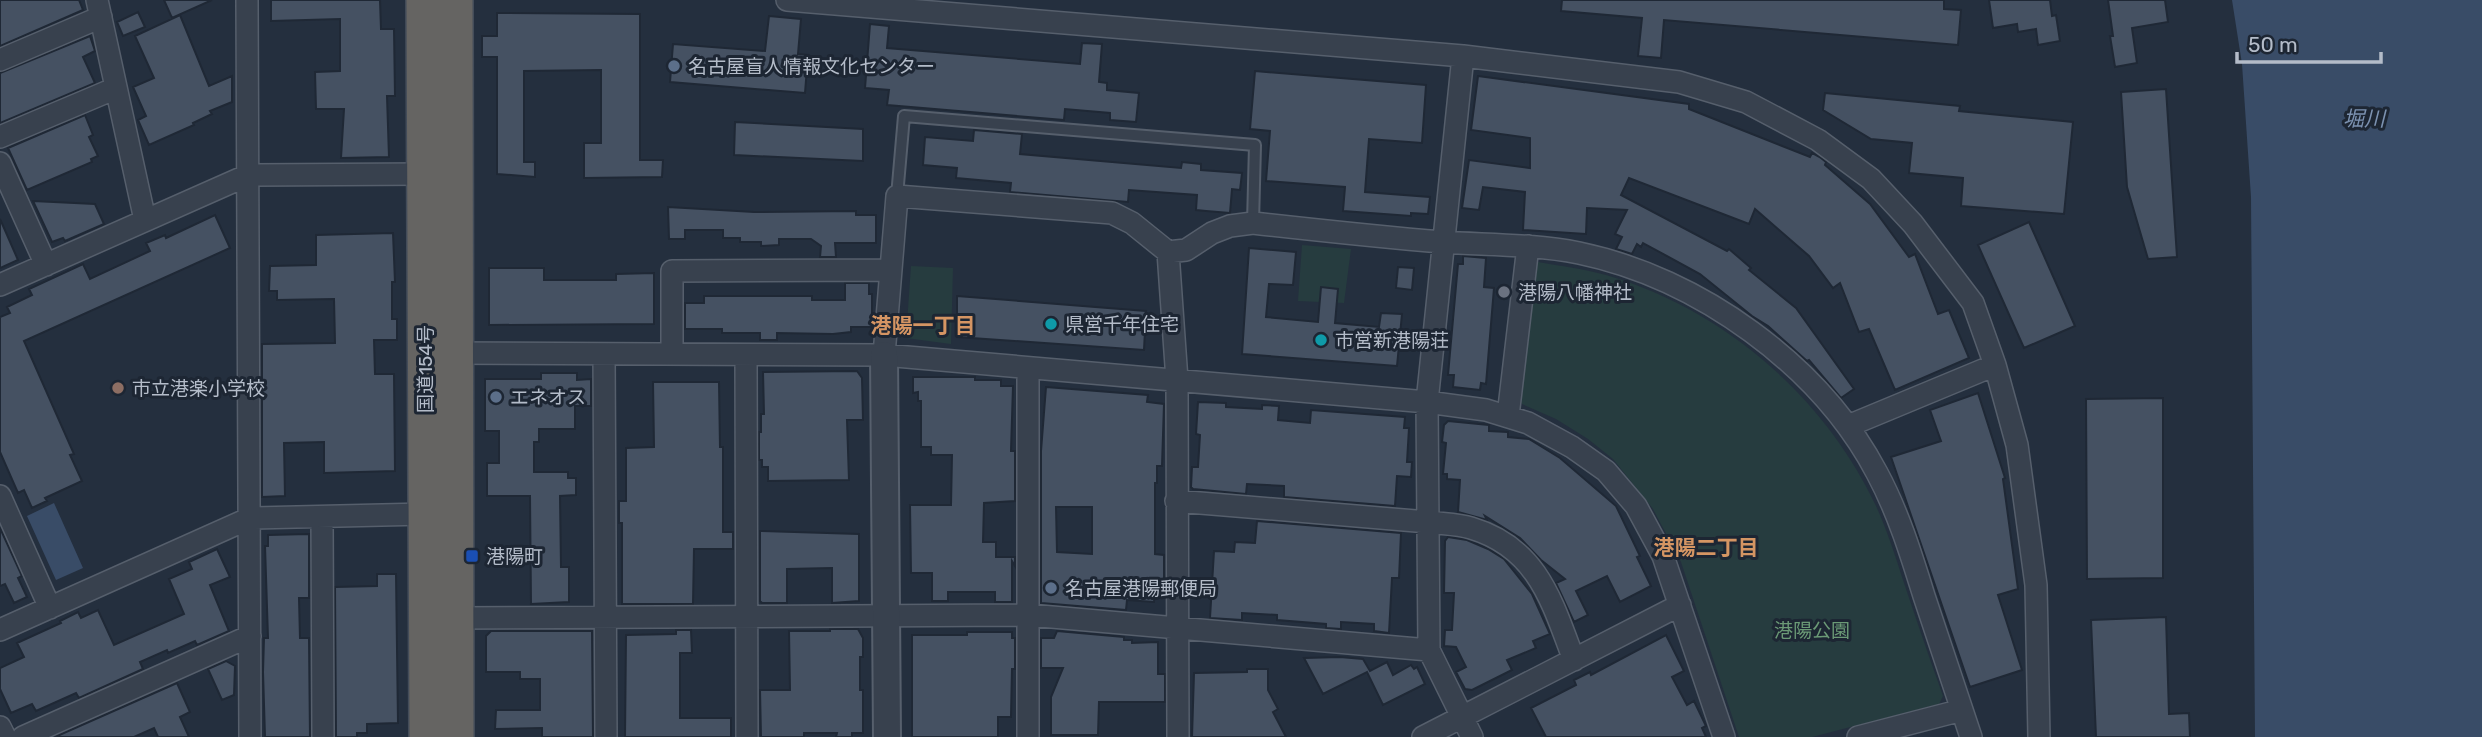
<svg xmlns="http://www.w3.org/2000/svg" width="2482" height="737" viewBox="0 0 2482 737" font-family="Rubik,'Noto Sans JP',sans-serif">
<rect width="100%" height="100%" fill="#242f3e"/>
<!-- green -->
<path fill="#263c3f" d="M1302 245 1351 249 1344 303 1298 301Z
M1538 262C1561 266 1584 269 1606 275 1723 309 1824 396 1876 506 1887 530 1895 555 1903 580 1916 619 1929 657 1943 696L1939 704 1812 737H1739L1681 562 1653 509 1613 459 1588 439 1556 419 1522 404 1516 395 1532 268Z
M911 266 953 268 951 344 906 338Z"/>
<!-- water -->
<path fill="#394c67" d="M2232 0H2482V737H2255L2251 197 2242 64Z
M54 503 83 568 56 580 27 516Z"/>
<!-- building -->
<path fill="#455162" stroke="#1f2835" stroke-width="2" fill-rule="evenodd" d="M0 0H79L83 10 0 46Z
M164 0H212L172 18Z
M271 0H380L381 29H394L395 96H387L389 157 341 158 344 109H316L315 72 340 71V19L271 21Z
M1562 0H1944V9L1961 10 1958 45 1664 20 1661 58 1638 56 1642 18 1561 11Z
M1989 0H2050L2052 16 2056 15 2060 41 2038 45 2036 29 2018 32 2017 24 1993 28Z
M2108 0H2165L2168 22 2132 28 2137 63 2115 67 2110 36H2113Z
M138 12 145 27 123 36 117 22Z
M497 13 640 14V160H663L662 177 584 178V143H601V70L524 71V162H535V177L497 174V57H482V36H497Z
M180 15 209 86 232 76V102L210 111 212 114 193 123 194 125 149 145 138 120 146 116 133 87 154 78 135 36Z
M769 16 801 19 798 54 808 55 805 93 670 82 673 44 765 51Z
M870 24 889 26 887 48 1080 64 1082 43 1102 44 1099 82 1107 83V90L1139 93 1136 122 1110 120V113L1065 109 1064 120 887 105 889 90 865 88Z
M90 36 95 51 83 57 95 83 0 123V73Z
M1255 71 1426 85 1422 143 1369 139 1365 192 1430 197 1428 214 1411 213V216L1343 211 1345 187 1266 181 1270 131 1250 129Z
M1478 76 1689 104V109L1810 157 1812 153 1821 158 1826 162 1825 165 1870 204 1909 257 1915 254 1938 314 1949 310 1969 358 1895 390 1869 329 1859 332 1840 283 1833 288 1809 256 1755 209 1749 224 1629 178 1621 195 1727 251 1729 249 1751 268 1749 270 1796 308 1854 389 1841 398 1809 360 1807 361 1768 326 1752 316 1700 274 1643 243 1641 247 1637 244 1632 254 1616 249 1622 237 1615 234 1627 210 1587 208 1586 234 1523 230 1525 192 1483 187 1479 210 1462 208 1469 160 1530 168V138L1471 130Z
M2166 89 2177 257 2148 259 2127 187 2121 92Z
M1825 93 1960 106 1959 111 2073 122 2064 214 1961 206 1963 178 1909 173 1912 143 1871 139 1823 110Z
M85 115 93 135 89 137 98 156 91 159 92 162 27 190 8 148Z
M735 122 863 129V161L734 155Z
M974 130 1022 134 1020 154 1181 168 1182 162 1201 164V170L1242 173 1240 190 1232 189 1230 213 1206 211 1196 210 1197 195 1129 190 1128 202 1010 192 1011 183 956 178 957 168 923 165 925 137 973 141Z
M33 201 95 204 104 224 65 241 63 238 52 242Z
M668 207 754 212 856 211V215H876V243H835L836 257H820L821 246 811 239H779V245L761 246V242H740V238H723V230H685V239H669Z
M215 215 230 248 24 341 74 454 70 455 82 481 45 498 47 501 32 508 24 490 18 493 0 452V317L10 313 7 307 32 295 29 289 83 264 90 279 150 251 146 243 165 235 166 238Z
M0 219 18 260 0 268Z
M2029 222 2075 326 2024 348 1978 245Z
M393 233 395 282H392V319H397V340H374L375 374H394L395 471 324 473V442L284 443 285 496 262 497V344L335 343 334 299 277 300V291H269L270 266 316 265V235Z
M1249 248 1296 252 1293 285 1269 284 1266 317 1318 322 1321 287 1338 289 1335 323 1379 327 1381 313 1402 314 1397 366 1242 354Z
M1463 256 1486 258 1484 287 1494 288 1486 384 1481 383 1480 390 1453 387 1454 375H1448L1458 264H1463Z
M1398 267 1414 268 1412 290 1396 288Z
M489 268H544V280H616V274L654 273V324L489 325Z
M845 283H869V294H872V327H851V332L833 334 777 333V340H760V333H722V329H685V303H704V296H812V300H845Z
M957 296 1146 311 1144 350 957 337Z
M857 371 862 378 863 420H847L849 480 768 481V467H762V460H759V432H761V414H764L763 372Z
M541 373H577V380L591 379V406H575V429H539V442H534V472H568V478H576V495L560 496 561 567H569V602L531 604 530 496H487V463H499V431H485V379H541Z
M913 377H975V380H1001V386H1013L1011 451H1015V501L984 503 983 542H996V557H1015V566L1012 561V602H995V592H948V601H932V573H911L910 505H951L952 455H931V447H921V401H918V392L913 393Z
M653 382H719L720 447H723V532H733V549H694L693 604H622V523H619V501H626V448L654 447Z
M1046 387 1148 395 1147 402 1164 404 1162 466H1157V483H1155V554L1164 555V582H1156L1154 602 1127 600 1126 610 1041 603V451ZM1056 507H1092V554L1057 552Z
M1978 393 2005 478 2003 479 2018 589 1998 595 2022 670 1970 687 1891 457 1941 441 1930 410Z
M2163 398V578L2087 579 2086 399Z
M1198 402 1226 403V407L1262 409V405L1279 406 1278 420 1310 423 1311 410 1405 417 1404 428H1409L1407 462H1412L1411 477 1397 476 1395 506 1284 497V486L1247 484 1246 494 1193 489 1191 487 1192 467H1198L1200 435 1196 434Z
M1448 421 1489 425V431L1508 432V437L1529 439 1560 458 1616 506 1640 556 1637 557 1651 586 1620 602 1607 576 1576 591 1588 615 1574 622 1556 583 1565 579 1541 560 1520 538 1485 516 1487 520 1458 512 1460 480 1447 479V474H1443L1446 443 1442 442 1444 425Z
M1257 521 1401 533 1399 578H1392L1389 633 1374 631V624L1341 622V629L1326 628V624L1277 620V615L1242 613V620L1210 618 1214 551 1234 552 1235 542 1255 543Z
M0 528 22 576 18 578 27 597 14 603 5 584 0 586Z
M760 531 859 534V601L832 603V568L787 569V603H762L760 601Z
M309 534V598H299L300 638H309L310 737H265L263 672 264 638H268L265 546H268V535Z
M1448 537 1467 540 1488 549 1504 559 1532 594 1550 634 1533 641 1536 648 1507 660 1512 670 1472 690 1465 689 1456 672 1466 667 1456 647 1444 646 1445 630H1452L1454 593H1444L1445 541Z
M217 549 230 577 210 585 229 631 197 645 195 641 168 653 167 650 140 662 143 669 79 698 76 693 36 711 32 704 11 713 0 689V668L24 657 17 643 61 623 60 621 78 612 81 618 98 610 114 645 184 614 169 579 192 569 189 562Z
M377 574H396L398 723 367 724V733H357V737H336L335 587 377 586Z
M2166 617 2169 714 2189 713 2190 737H2096L2091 620Z
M830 629H858L863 638V657H860V690H863V733H852V737H836L837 733H804V737H761L760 690H790L789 631H830Z
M676 630H691L692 653H680V718H731V737H625L626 635 676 634Z
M491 631H592L593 737H542V728L495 729 496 710H540V679H520V672H486V636Z
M1057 631 1124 637V640H1132V643L1158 642V674H1165V702H1099L1098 735H1051V697L1063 668H1041V638H1054Z
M967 632H1012V638H1015V669H1012L1011 717H998V737H912V635H967Z
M1666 635 1684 671 1672 677 1687 705 1694 701 1706 726 1702 728 1706 737H1546L1531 708 1576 685 1574 680 1590 672 1591 675Z
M1340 657 1363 659 1370 671 1387 662 1393 675 1411 665 1414 669 1417 667 1425 684 1383 705 1367 672 1323 694 1304 658Z
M226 661 235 666 234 695 222 700 208 669Z
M1247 669H1268V690L1278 709 1273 712 1286 737H1192L1194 673 1247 672Z
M177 683 190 712 180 717 189 737H158L154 728 134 737H55Z"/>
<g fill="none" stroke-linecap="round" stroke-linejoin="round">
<!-- service casing -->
<g stroke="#565f6c" stroke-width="14">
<path id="service" d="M897 196 904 116 1255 145 1253 223"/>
</g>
<!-- minor casing -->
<g stroke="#565f6c" stroke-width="24">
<path id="minor" d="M97 0 145 220
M247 0 250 737
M787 0 1463 56 1679 82 1746 102 1818 140 1871 179 1913 224 1973 303 1995 365 2017 445 2036 585 2039 737
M1463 56 1427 402 1429 650 1472 737
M0 60 101 17
M0 137 116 88
M0 163 46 265
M1168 252 1186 250 1212 233 1230 226 1253 223C1316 230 1379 237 1442 242 1488 245 1534 244 1579 253 1699 278 1820 365 1877 473 1898 512 1911 554 1924 596 1940 643 1955 690 1971 737
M0 285 248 175 424 174
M445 353 884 355 1427 402 1486 410 1528 423 1572 447 1606 471 1636 506 1663 556 1724 737
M604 354 606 737
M672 354V271L891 270
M746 355 747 737
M884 355 897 196 1112 213 1132 223 1168 252 1177 380 1178 737
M1508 416 1528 246
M1848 426 1995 365
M0 496 50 608
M1176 501 1428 522C1442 524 1458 524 1471 528 1538 548 1552 602 1574 660
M322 517 323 737
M456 618 1029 615 1429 650
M0 630 250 518 425 514
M0 727 5 737
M23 737 250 636
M1028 737V368
M1423 737 1680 605
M1858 737 1962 710"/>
</g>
<!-- tertiary casing -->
<g stroke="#565f6c" stroke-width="30">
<path id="tertiary" d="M884 355 887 737"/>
</g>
<!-- trunk casing -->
<g stroke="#434c59" stroke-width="38">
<path id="trunk" d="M424 0 427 737
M455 0 456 737"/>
</g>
<!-- service -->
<use href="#service" stroke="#38414e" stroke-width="10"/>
<!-- minor -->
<use href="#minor" stroke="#38414e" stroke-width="21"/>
<!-- tertiary -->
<use href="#tertiary" stroke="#38414e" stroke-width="26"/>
<!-- trunk -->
<use href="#trunk" stroke="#656462" stroke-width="35"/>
</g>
<!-- markers -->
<g fill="#5c6f8a" stroke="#1d2633" stroke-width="2.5">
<circle cx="674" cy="66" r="7"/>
<circle cx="496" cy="397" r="7"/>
<circle cx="1051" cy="588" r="7"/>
</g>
<circle fill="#6b7280" stroke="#1d2633" stroke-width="2.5" cx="1504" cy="292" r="7"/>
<g fill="#0f9aa8" stroke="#1d2633" stroke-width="2.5">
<circle cx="1051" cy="324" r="7"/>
<circle cx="1321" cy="340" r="7"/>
</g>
<circle fill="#8d6e63" stroke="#1d2633" stroke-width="2.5" cx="118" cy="388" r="7"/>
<rect fill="#1a4fb4" stroke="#1d2633" stroke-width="2.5" x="465" y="549" width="14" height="14" rx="3.5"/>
<g text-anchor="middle" stroke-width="6" stroke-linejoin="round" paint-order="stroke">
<!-- poi labels -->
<g font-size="19" fill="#b4bcc9" stroke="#1d2633" text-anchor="start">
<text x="688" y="73">名古屋盲人情報文化センター</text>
<text x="1518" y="299">港陽八幡神社</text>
<text x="1065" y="331">県営千年住宅</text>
<text x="1335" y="347">市営新港陽荘</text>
<text x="132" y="395">市立港楽小学校</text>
<text x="510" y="404">エネオス</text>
<text x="486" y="563">港陽町</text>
<text x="1065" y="595">名古屋港陽郵便局</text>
</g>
<!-- street labels -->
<g font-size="19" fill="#b4bcc9" stroke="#1d2633">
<text transform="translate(425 369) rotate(-90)" y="7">国道154号</text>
</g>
<!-- park labels -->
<g font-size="19" fill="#6b9a76" stroke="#1d2633">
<text x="1812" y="637">港陽公園</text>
</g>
<!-- water labels -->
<g font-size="21" font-style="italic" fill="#7c92b1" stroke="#1d2633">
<text x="2364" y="126">堀川</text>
</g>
<!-- neighbourhood labels -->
<g font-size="21" font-weight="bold" fill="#d59563" stroke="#1d2633">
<text x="923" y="333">港陽一丁目</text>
<text x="1706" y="555">港陽二丁目</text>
</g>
</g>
<!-- scale -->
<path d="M2237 52v10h144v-10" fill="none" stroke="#b4bcc9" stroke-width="3.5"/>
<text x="2248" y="52" font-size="21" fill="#b4bcc9" stroke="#1d2633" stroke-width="5" paint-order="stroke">50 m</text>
</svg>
